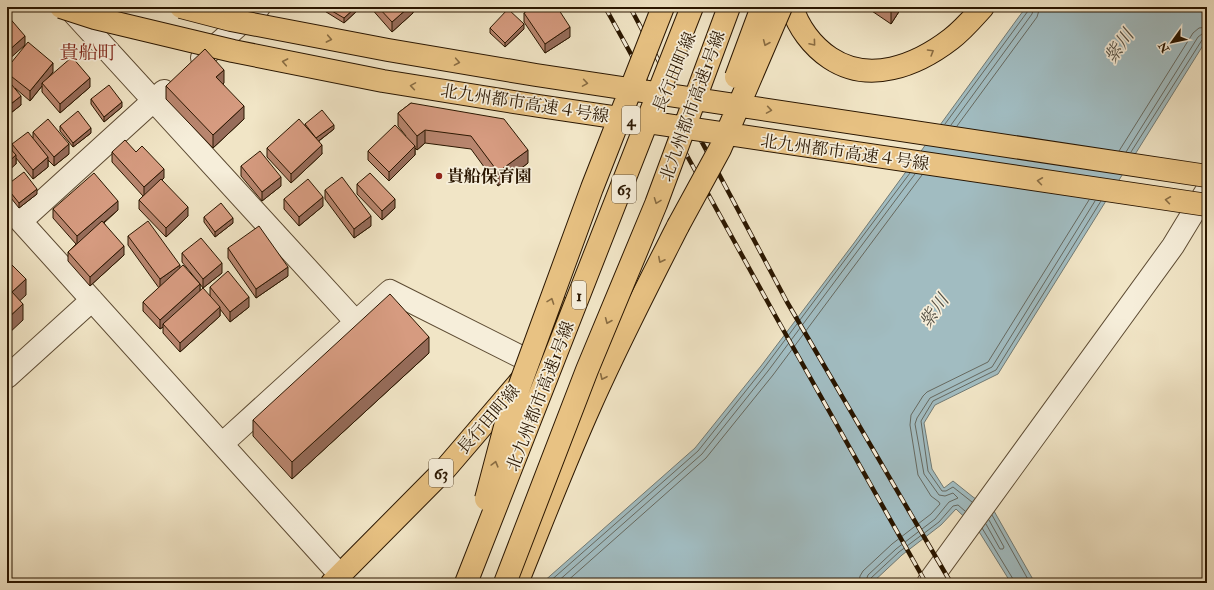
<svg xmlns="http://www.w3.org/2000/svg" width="1214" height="590" viewBox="0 0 1214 590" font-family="'IM FELL Double Pica','Noto Serif JP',serif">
<rect width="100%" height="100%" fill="#f1e5c6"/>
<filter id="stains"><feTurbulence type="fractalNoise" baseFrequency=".005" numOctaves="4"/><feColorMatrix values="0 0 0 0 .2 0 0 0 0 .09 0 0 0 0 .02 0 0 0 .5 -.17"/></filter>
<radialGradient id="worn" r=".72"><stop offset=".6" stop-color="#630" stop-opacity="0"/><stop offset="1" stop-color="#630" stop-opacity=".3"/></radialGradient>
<!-- water -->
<path fill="#a1bcc1" stroke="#717a74" d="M1026 7H1207V39L998 374 935 405 924 423 932 469 944 488 953 481 973 497 994 511 1035 583H1011L978 530 956 509 941 525 902 555 872 583H542L695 448 761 366 854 243Z"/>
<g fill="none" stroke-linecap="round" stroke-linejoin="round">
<!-- shore -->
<path stroke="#666960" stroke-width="1" d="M945 124 1028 11 1029 7
M951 125 1032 14 1034 7
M957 126 1037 17 1040 7
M1119 151 1193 33 1199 28 1207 27
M1126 152 1198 37 1202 34 1207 33
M1131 152 1202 40 1207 38
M972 502 953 487 946 491H942L928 471 921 421 933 401 996 370 1101 201
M992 515 1030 583
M986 524 1000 549H1003L1004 547 989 520
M982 528 1013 579 1014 583
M548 583 698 451 764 368 910 173
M556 583 702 454 768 371 915 174
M565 583 706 458 773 375 922 175
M859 583 860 576 863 571 892 544 931 514 940 504 939 502 931 496 918 475 910 425 911 415 923 396 927 392 988 362 1089 200
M865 583 868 575 896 549 935 519 949 502 958 498 953 493 945 496 939 495 924 474 915 424 917 418 930 398 992 367 1095 201
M870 583 871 578 899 552 939 522 953 506 958 505 965 511"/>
<!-- minor casing -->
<g stroke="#5c4a32" stroke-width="24">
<path id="minor" d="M68 7 356 322
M202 58 259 7
M7 206 340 575
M21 221 164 91
M7 377 92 300
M222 444 390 291 535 364
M928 583 1173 246 1207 190"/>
</g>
<!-- major casing -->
<g stroke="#2a1600" stroke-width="24">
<path id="major" d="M332 583 446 468 535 364 566 309"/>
</g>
<!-- highway casing -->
<g stroke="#2a1600" stroke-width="24">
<path id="highway" d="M792 7C798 27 812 46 830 58 869 84 916 66 951 39 963 30 973 18 983 7
M517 583C541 524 564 464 590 406 617 345 648 285 678 226"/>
</g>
<!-- minor -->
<use href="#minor" stroke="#f6eeda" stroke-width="22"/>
<!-- major -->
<use href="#major" stroke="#e8c283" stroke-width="22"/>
<!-- highway -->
<use href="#highway" stroke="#e8c283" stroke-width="22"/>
<!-- rail casing -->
<g stroke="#2a1600" stroke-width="4.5">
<path id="rail" d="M605 7 776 317 926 583
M630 7 787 302 951 583"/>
</g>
<!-- rail -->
<use href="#rail" stroke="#f6eeda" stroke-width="3" stroke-dasharray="9" stroke-linecap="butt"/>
<!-- highway-bridge casing -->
<g stroke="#2a1600" stroke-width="24" stroke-linecap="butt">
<path id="highway-bridge" d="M61 7 95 18 233 51 383 81 539 106 1207 205
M181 7 231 20 388 50 536 75 1207 176
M736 77 762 7
M678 226 720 149 781 7
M486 499 506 423 592 188 663 7
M466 583 692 7
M505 583 587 370 656 204 729 7"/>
</g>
<!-- highway-bridge -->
<use href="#highway-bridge" stroke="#e8c283" stroke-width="22"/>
</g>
<!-- wall -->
<path fill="#b8856e" stroke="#2a1600" d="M323 7H359V9L344 23 323 10Z
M370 7H413V13L392 32Z
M866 7H902L891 24Z
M524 13 570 37 545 53 524 22Z
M490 28 524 29 505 47 490 33Z
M7 68 53 72 49 77 90 87 60 113 42 92V86L30 101 15 88 21 105 7 116Z
M224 83 223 84 244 119 213 148 166 99V86Z
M91 99 122 107 104 122 91 104Z
M411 103 528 163 498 186 471 149 425 143 417 150 415 148V155L389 181 368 160V151L406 136 398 126V113Z
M305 124 334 129 319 141 322 154 291 183 267 157V148L305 126Z
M60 126 91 133 73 147 60 131Z
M33 132 69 154 54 166 48 160V167L33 179 16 158V164L12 150V144L33 138Z
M112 152H136L164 178 162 180 188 216 166 237 139 209V200L143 196 112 162Z
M241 166 281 186 262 201 241 176Z
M357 184 395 208 382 220 357 194Z
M7 185 37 194 19 208 7 193Z
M325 190 371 226 354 238 325 199Z
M284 199 323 206 299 226 284 209Z
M53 209 118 210 104 223 124 255 90 286 68 261V252L76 244 53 218Z
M204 217 233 223 215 237 204 222Z
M128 236 180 269 200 284 182 262V253L222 273 203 288 200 284V291L210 296V287L249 307 230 322 220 309V316L180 352 163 333V327L160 329 143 311V302L159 288 128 245Z
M228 248 288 276 256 298 228 258Z
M429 353 292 479 253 436V420Z"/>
<!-- shaded-wall -->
<path fill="#966c5a" stroke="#2a1600" d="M356 7H359V9L344 23V18Z
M409 7H413V13L392 32V22Z
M891 7H902L891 24Z
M524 24V29L505 47V43Z
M570 27V37L545 53V44Z
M25 36V45L7 61V52Z
M53 63V72L43 84 42 83V86L30 101V91Z
M224 70V83L216 90V77Z
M90 78V87L60 113V104Z
M21 96V105L7 116V107Z
M122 102V107L104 122V117Z
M244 106V119L213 148V135Z
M334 125V129L316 143V138Z
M91 128V133L73 147V143Z
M425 130V143L417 150V136Z
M69 144V154L54 166V157Z
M322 145V154L291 183V174Z
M415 146V155L389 181V172Z
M528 150V163L498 186V172Z
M16 155V164L7 172V163Z
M48 157V167L33 179V170Z
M164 169V178L144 197V187Z
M281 177V186L262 201V192Z
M37 189V194L19 208V203Z
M323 197V206L299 226V217Z
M395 199V208L382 220V211Z
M118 201V210L77 245V236Z
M188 207V216L166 237V228Z
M371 216V226L354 238V229Z
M233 218V223L215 237V232Z
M124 246V255L90 286V277Z
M222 263V273L203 288V279Z
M180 265V274L160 289V279Z
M288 267V276L256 298V289Z
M26 279V295L12 308V292Z
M200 284V294L163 324V327L160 329V320Z
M249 297V307L230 322V312Z
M23 304V320L7 335V319Z
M220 307V316L180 352V343Z
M429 337V353L292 479V462Z"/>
<!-- building -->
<path fill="#d69b80" stroke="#2a1600" d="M325 7H356L344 18Z
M378 7H409L392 22Z
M533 7H557L570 27 545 44 524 13Z
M508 9 524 24 505 43 490 28Z
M7 15 25 36 7 52Z
M28 42 53 63 30 91 7 73V68Z
M205 49 224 70 216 77 244 106 213 135 166 86Z
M72 57 90 78 60 104 42 83Z
M7 79 21 96 7 107Z
M109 85 122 102 104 117 91 99Z
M411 103 504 119 528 150 498 172 471 136 425 130 417 136 398 113Z
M322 110 334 125 316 138 305 124Z
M78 111 91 128 73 143 60 126Z
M48 119 69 144 54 157 33 132Z
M299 119 322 145 291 174 267 148Z
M395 125 415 146 389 172 368 151Z
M28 132 48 157 33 170 12 144Z
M125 140 136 152 142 146 164 169 144 187 112 152Z
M7 145 16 155 7 163Z
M260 151 281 177 262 192 241 166Z
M24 172 37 189 19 203 7 188V185Z
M94 173 118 201 77 236 53 209Z
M370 173 395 199 382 211 357 184Z
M342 177 371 216 354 229 325 190Z
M161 179 188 207 166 228 139 200Z
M308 179 323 197 299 217 284 199Z
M221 203 233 218 215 232 204 217Z
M102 221 124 246 90 277 68 252Z
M148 221 180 265 160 279 128 236Z
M259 226 288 267 256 289 228 248Z
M201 238 222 263 203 279 182 253Z
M7 260 26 279 12 292 23 304 7 319Z
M183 265 200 284 160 320 143 302Z
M228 271 249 297 230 312 210 287Z
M203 288 220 307 180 343 163 324Z
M390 294 429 337 292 462 253 420Z"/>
<!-- one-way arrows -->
<defs><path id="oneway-chevron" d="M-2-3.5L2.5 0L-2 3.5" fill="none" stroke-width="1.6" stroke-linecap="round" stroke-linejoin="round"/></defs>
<g stroke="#896c42">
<use href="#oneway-chevron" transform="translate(329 39) rotate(11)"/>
<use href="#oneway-chevron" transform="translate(766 43) rotate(113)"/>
<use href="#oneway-chevron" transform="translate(813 43) rotate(50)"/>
<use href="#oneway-chevron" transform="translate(931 52) rotate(-31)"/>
<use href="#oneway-chevron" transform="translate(285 62) rotate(-169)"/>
<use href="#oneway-chevron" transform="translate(457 62) rotate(10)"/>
<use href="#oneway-chevron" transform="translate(585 83) rotate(9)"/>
<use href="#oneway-chevron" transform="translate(413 86) rotate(-171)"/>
<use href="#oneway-chevron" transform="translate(769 110) rotate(9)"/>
<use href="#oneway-chevron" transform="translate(1040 181) rotate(-172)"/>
<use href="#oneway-chevron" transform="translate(1168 200) rotate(-172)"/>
<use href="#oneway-chevron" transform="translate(657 201) rotate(111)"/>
<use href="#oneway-chevron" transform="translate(661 260) rotate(117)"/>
<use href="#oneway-chevron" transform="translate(551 301) rotate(-70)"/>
<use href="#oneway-chevron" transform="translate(608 321) rotate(113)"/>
<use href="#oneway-chevron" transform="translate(603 377) rotate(115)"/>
<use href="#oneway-chevron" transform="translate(495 464) rotate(-75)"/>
</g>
<!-- markers -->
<circle fill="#8f2418" stroke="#f6eeda" stroke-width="1.5" cx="439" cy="176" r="4"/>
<g text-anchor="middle" stroke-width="3.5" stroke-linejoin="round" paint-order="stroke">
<!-- shield labels -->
<g fill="#f6eeda" stroke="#675741" stroke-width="1">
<rect x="622" y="106" width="18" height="28" rx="3"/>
<rect x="612" y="175" width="24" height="28" rx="3"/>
<rect x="572" y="281" width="14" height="28" rx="3"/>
<rect x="429" y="459" width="24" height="28" rx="3"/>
</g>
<g font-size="16" font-weight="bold" fill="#2a1600">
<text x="631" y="126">4</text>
<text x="624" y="195">63</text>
<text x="579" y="301">1</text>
<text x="441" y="479">63</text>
</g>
<!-- street labels -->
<g font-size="17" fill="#2a1600" stroke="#f6eeda">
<text transform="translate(674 72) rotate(-67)" y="6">長行田町線</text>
<text transform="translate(525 103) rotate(9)" y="6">北九州都市高速４号線</text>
<text transform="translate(692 106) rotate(-70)" y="6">北九州都市高速1号線</text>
<text transform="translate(845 152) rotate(8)" y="6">北九州都市高速４号線</text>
<text transform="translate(540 396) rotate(-69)" y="6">北九州都市高速1号線</text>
<text transform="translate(488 419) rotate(-49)" y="6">長行田町線</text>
</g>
<!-- poi labels -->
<g font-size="17" font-weight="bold" fill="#2a1600" stroke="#f6eeda" text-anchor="start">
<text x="447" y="182">貴船保育園</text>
</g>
<!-- water labels -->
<g font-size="18" font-style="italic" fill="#545044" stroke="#f6eeda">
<text transform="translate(1119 46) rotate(-55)" y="6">紫川</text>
<text transform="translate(934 311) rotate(-55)" y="6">紫川</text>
</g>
<!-- quarter labels -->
<g font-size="19" fill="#7a1f14" stroke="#f6eeda">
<text x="88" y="59">貴船町</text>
</g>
</g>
<!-- margin -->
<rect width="1214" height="590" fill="none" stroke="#f1e5c6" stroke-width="24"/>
<rect x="8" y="8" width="1198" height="574" fill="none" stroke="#2a1600" stroke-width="2"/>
<rect x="12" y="12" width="1190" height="566" fill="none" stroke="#2a1600"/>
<!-- north arrow -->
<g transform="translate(1172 42) rotate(237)" stroke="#f6eeda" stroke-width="3" paint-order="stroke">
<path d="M0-3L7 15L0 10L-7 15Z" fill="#2a1600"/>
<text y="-6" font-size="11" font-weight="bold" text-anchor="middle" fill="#2a1600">N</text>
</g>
<rect width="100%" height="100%" filter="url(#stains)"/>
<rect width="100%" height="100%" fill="url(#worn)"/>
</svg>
